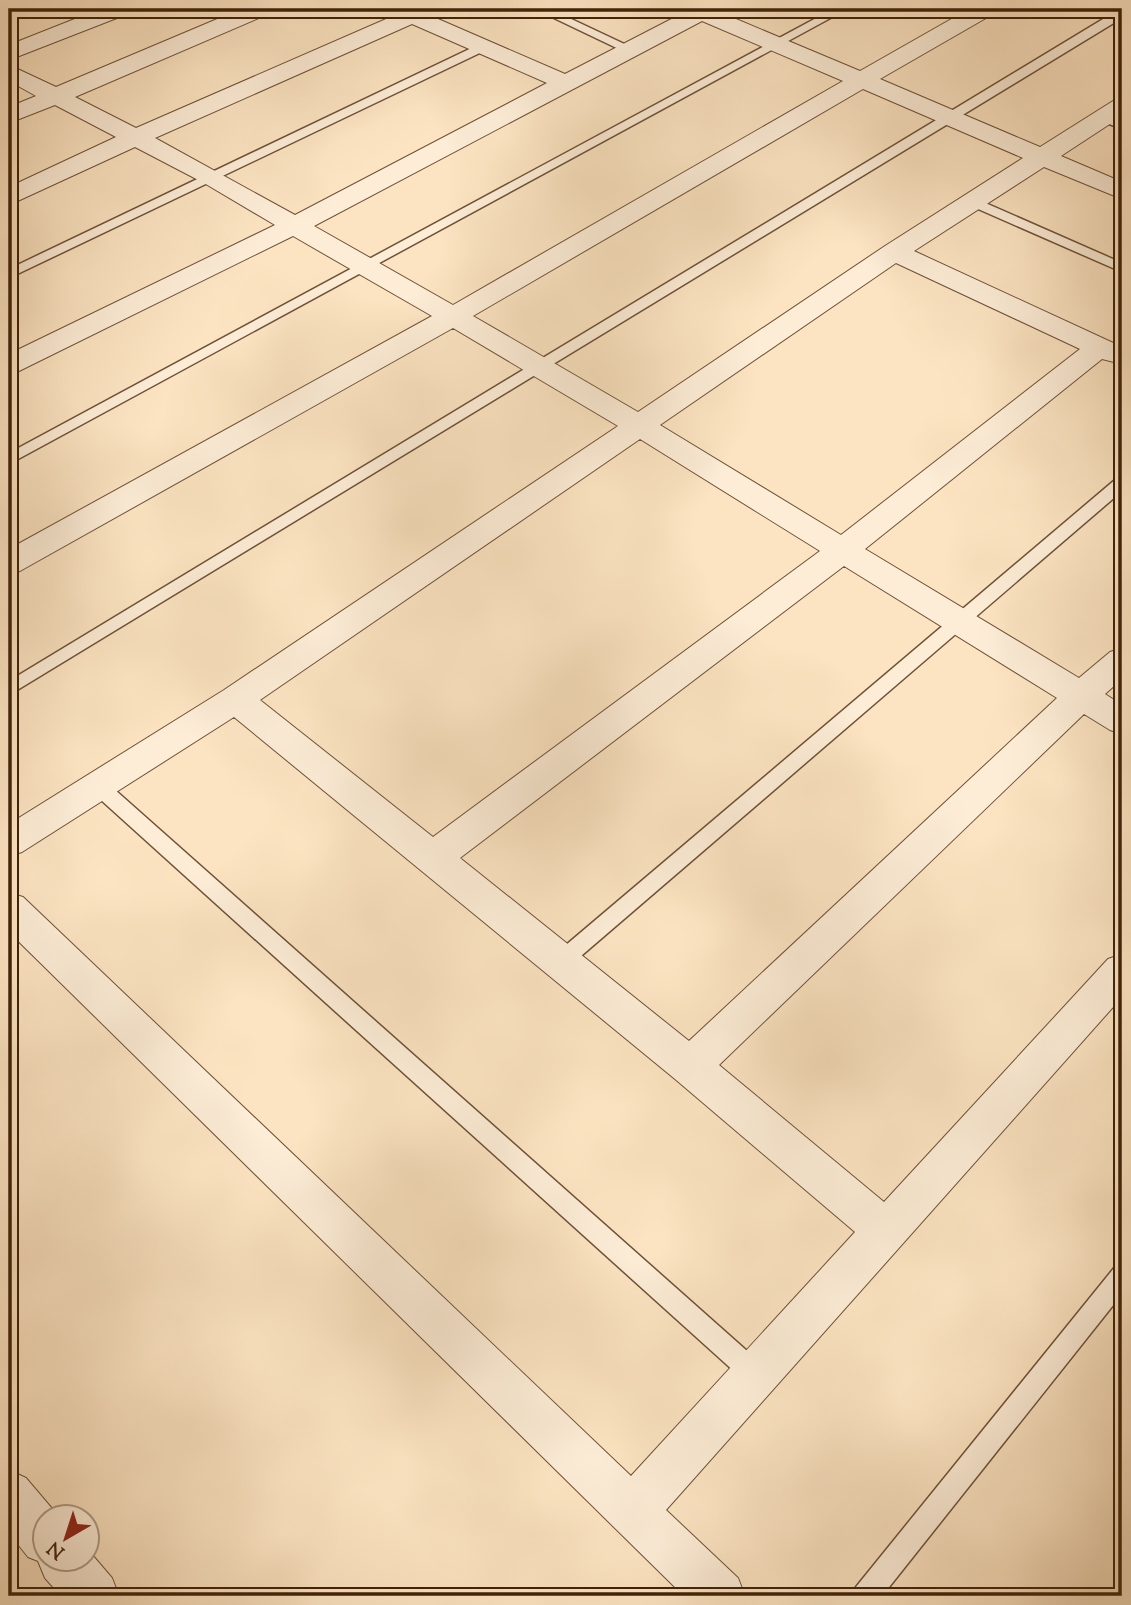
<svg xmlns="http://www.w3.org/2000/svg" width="1131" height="1605" viewBox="0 0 1131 1605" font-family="'Sorts Mill Goudy',serif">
<rect width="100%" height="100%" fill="#fce4c2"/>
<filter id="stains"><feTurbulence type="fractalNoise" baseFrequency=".00286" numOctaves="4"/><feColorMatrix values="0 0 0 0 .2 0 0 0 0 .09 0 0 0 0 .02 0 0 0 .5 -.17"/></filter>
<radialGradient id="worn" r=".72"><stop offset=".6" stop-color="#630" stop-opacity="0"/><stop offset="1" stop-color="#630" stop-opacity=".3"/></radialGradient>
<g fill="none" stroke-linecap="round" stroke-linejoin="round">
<!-- lane casing -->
<g stroke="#6e5236" stroke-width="3">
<path id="lane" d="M535 9H550L635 49 625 52Z
M833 9H847L9 464V453Z
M1118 10H1122V18L9 695V681Z
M482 43 486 44V50L9 278V269Z
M1104 113 1122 120V129L1099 120V114Z
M974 198 1122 263V272L969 205V199Z
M1122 478V491L567 968 560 970 553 968 550 962 553 956 1116 479Z
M98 779 105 781 764 1366 767 1374 764 1382 755 1386 746 1382 91 791 88 786 91 781Z
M1122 1265V1294L882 1596H852L856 1587 1114 1268Z"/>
</g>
<!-- street casing -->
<g stroke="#6e5236" stroke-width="2">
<path id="street" d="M100 9H130L127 14 9 60V45Z
M241 9H271L268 14 75 97 136 128 393 16 386 9H415L565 74 685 12 683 9H718L717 11 860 71 969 9H996L993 14 880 79 1040 147 1113 101 1122 99V116L1061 156 1122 182V199L1044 167 914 251 1122 347V364L1102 359 865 549 1079 678 1110 652 1122 648V679L1105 694 1122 705V734L1110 730 1084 714 719 1065 884 1202 1108 959 1122 954V997L666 1510 738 1578 745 1596H684L9 932V893L23 897 631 1476 855 1232 675 1079 234 717 22 852 9 856V824L224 690 618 426 453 328 20 571 9 574V549L432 316 293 236 19 371 9 374V354L275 225 204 183 135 147 9 205V187L116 137 55 105 9 123V107L36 96 9 81V65L56 87ZM702 21 843 81 453 305 314 226ZM412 24 547 83 295 215 155 138ZM863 89 1023 158 885 246 638 412 473 316ZM896 263 1080 349 841 535 660 425ZM640 439 820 551 433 837 260 700ZM844 566 1057 698 689 1041 460 858Z
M9 1470 26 1478 60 1518H46V1560H88V1550L112 1578 119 1596H61L45 1578 38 1561 28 1557 9 1533Z"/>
</g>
<!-- lane -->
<use href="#lane" fill="#fdedd7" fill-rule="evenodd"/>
<!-- street -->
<use href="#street" fill="#fdedd7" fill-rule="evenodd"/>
</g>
<!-- margin -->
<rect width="1131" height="1605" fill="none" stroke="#fce4c2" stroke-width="35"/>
<rect x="10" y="10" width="1110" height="1584" fill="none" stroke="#3f2208" stroke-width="3.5"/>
<rect x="18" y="18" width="1096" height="1570" fill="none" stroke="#3f2208" stroke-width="2"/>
<!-- north arrow -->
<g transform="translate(66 1538) rotate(219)"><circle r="33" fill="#fdedd7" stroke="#b19c84" stroke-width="2"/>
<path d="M0-5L12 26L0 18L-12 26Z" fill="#8f2418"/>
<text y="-10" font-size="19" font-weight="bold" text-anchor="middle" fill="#3f2208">N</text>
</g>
<rect width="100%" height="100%" filter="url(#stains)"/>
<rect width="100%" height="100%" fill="url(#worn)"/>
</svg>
